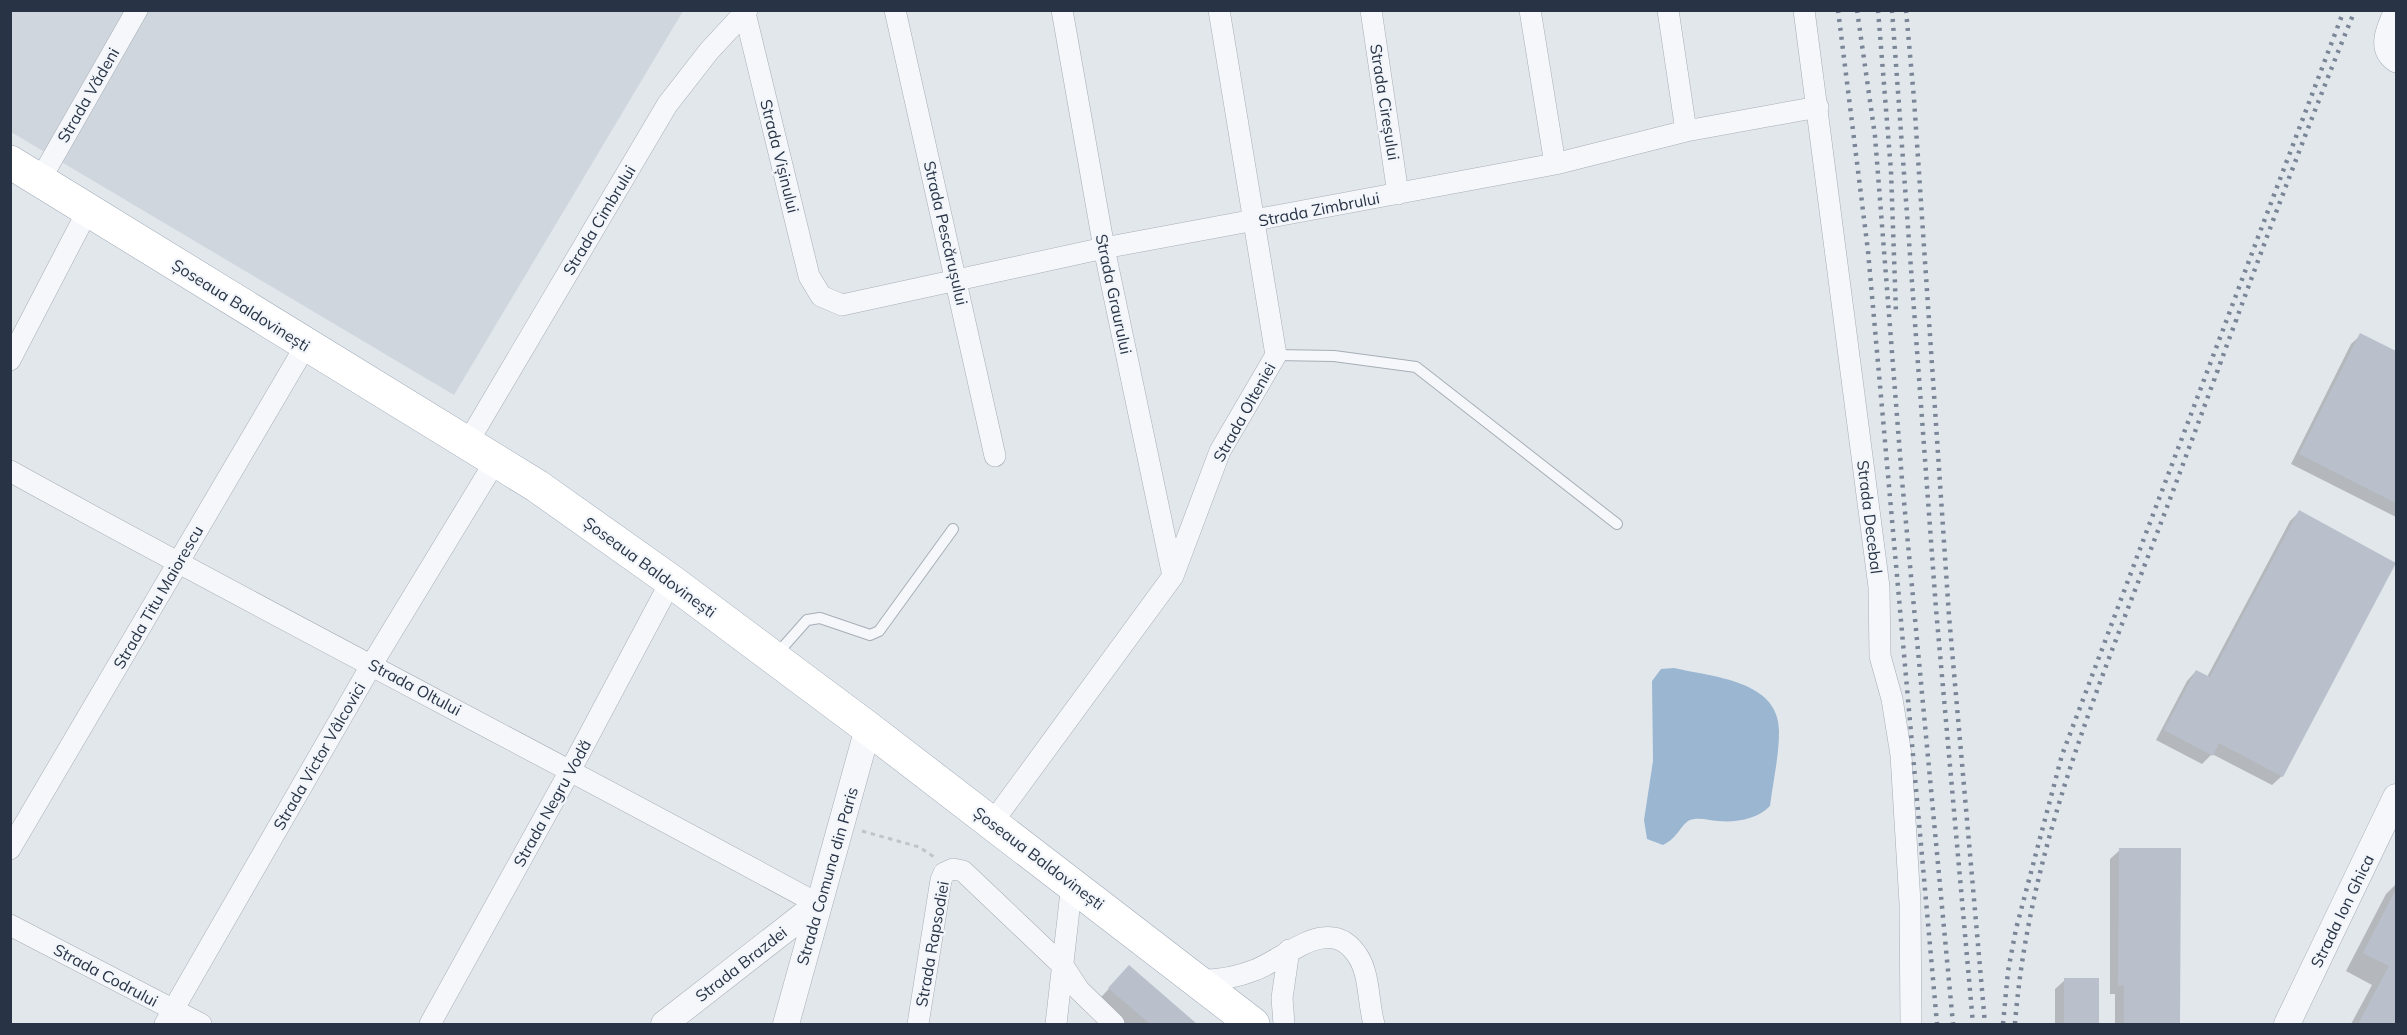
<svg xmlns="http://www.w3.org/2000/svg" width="2407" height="1035" viewBox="0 0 2407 1035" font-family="Mulish,sans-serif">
<rect width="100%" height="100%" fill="#e2e7ec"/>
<!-- built -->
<path fill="#d0d6de" d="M11 11H683L454 395 11 132Z"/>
<!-- water -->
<path fill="#9ab6d0" d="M1674 668C1712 677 1780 680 1779 732 1779 756 1773 782 1770 806 1758 819 1735 823 1718 821 1709 820 1698 817 1690 820 1681 824 1678 838 1663 845L1647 839 1644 820 1653 761 1652 681 1661 669Z"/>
<!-- shadow -->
<path fill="#0003" d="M2361 335 2396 352V517L2291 464 2351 344Z
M2299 512 2282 776 2272 785 2212 754 2202 764 2156 740 2187 681 2196 671 2207 677 2290 521Z
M2120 850H2179L2178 1024H2115V994H2110V859Z
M2396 884V1024H2351L2372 985 2346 971 2386 894Z
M1129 967 1195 1024H1110L1091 1008Z
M2098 979V1024H2055V989L2065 980Z"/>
<!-- building -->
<path fill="#b9c0cb" d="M2360 333 2396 351V503L2299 454Z
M2299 510 2396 563 2283 777 2219 743 2213 756 2164 730 2196 670 2210 677Z
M2119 848H2181L2180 1024H2124V985L2118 986Z
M2396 889V1024H2358L2389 966 2363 953Z
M1129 965 1197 1024H1150L1108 988Z
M2064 978H2099V1024H2064Z"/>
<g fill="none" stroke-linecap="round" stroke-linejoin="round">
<!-- service casing -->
<g stroke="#a6aeb7" stroke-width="12">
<path id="service" d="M1276 355 1334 356 1416 367 1617 524
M776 655 807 620 820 618 870 635 879 631 953 529"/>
</g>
<!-- minor casing -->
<g stroke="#a6aeb7" stroke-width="22">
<path id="minor" d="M895 10 995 456
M1062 10 1104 248 1173 576
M1371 10 1398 194
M1530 10 1555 164
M1668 10 1686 131
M1804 10 1879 587 1880 656 1892 699 1901 755 1910 903 1911 1024
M2395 10C2387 28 2376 49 2396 62
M745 13 809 276 821 296 842 305 1104 248 1555 164 1686 131 1818 107
M40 180 137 10
M10 360 88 210
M468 442 667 105 709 51 747 10
M10 471C278 619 550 758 818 904
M992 823 1173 576 1220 451 1276 355 1219 10
M10 849 306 345
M10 925 201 1024
M1197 980C1217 981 1237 977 1255 970 1287 958 1331 911 1359 958 1370 977 1368 1003 1374 1024
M165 1024 372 664 496 460
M430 1024 571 769 671 581
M918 1024 941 880 944 873 953 869 963 871 1064 967 1079 990 1114 1024
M1056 1024 1072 883
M1284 1024 1282 998 1289 950"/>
</g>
<!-- tertiary casing -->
<g stroke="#a6aeb7" stroke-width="27">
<path id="tertiary" d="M664 1024 818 904
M786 1024 868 728
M2287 1024 2396 797"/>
</g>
<!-- primary casing -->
<g stroke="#a0abb9" stroke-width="34">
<path id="primary" d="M10 162 537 486 671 581 868 728 1253 1024"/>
</g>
<!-- path -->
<path stroke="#c0c4cb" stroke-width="3" stroke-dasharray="4.5 4.5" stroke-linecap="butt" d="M862 831 919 847 934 857"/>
<!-- service -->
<use href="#service" stroke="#f6f7fa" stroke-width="10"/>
<!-- minor -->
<use href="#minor" stroke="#f6f7fa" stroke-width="21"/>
<!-- tertiary -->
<use href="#tertiary" stroke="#f6f7fa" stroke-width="26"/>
<!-- primary -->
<use href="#primary" stroke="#fff" stroke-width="33"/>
<!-- rail -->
<path stroke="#7a8698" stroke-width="4.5" stroke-dasharray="3 6" stroke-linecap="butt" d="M1838 10 1868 251 1937 1024
M1857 10 1875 136 1902 480 1953 1024
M1878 10 1891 171 1896 313
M1892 10 1936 609 1973 1024
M1906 10 1914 99 1949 616 1985 1024
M2003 1024 2008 971 2016 929 2062 755 2344 10
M2015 1024C2029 842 2106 669 2170 499 2231 336 2289 171 2355 10"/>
</g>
<g text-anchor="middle" stroke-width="4.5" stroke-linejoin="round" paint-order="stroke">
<!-- street labels -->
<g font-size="16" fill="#283446" stroke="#f2f5f9">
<text transform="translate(88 95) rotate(-60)" y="6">Strada Vădeni</text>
<text transform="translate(1385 102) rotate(81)" y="6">Strada Cireșului</text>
<text transform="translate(780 156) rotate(76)" y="6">Strada Vișinului</text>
<text transform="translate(1319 209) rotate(-11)" y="6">Strada Zimbrului</text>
<text transform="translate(599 220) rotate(-59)" y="6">Strada Cimbrului</text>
<text transform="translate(946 233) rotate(77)" y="6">Strada Pescărușului</text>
<text transform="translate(1114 294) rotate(78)" y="6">Strada Graurului</text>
<text transform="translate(241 305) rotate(32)" y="6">Șoseaua Baldovinești</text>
<text transform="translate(1244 412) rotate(-61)" y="6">Strada Olteniei</text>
<text transform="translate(1870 517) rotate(83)" y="6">Strada Decebal</text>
<text transform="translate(650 567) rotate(36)" y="6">Șoseaua Baldovinești</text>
<text transform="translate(158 597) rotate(-60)" y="6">Strada Titu Maiorescu</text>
<text transform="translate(415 687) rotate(28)" y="6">Strada Oltului</text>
<text transform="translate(319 756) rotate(-60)" y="6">Strada Victor Vâlcovici</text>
<text transform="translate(552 803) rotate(-61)" y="6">Strada Negru Vodă</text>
<text transform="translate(1039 858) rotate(37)" y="6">Șoseaua Baldovinești</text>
<text transform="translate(827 876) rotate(-74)" y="6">Strada Comuna din Paris</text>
<text transform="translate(2342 911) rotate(-64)" y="6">Strada Ion Ghica</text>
<text transform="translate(932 944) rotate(-80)" y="6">Strada Rapsodiei</text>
<text transform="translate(741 964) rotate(-38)" y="6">Strada Brazdei</text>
<text transform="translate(106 975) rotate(28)" y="6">Strada Codrului</text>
</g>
</g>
<!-- border -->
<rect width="2407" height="1035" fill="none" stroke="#283446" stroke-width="24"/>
</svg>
